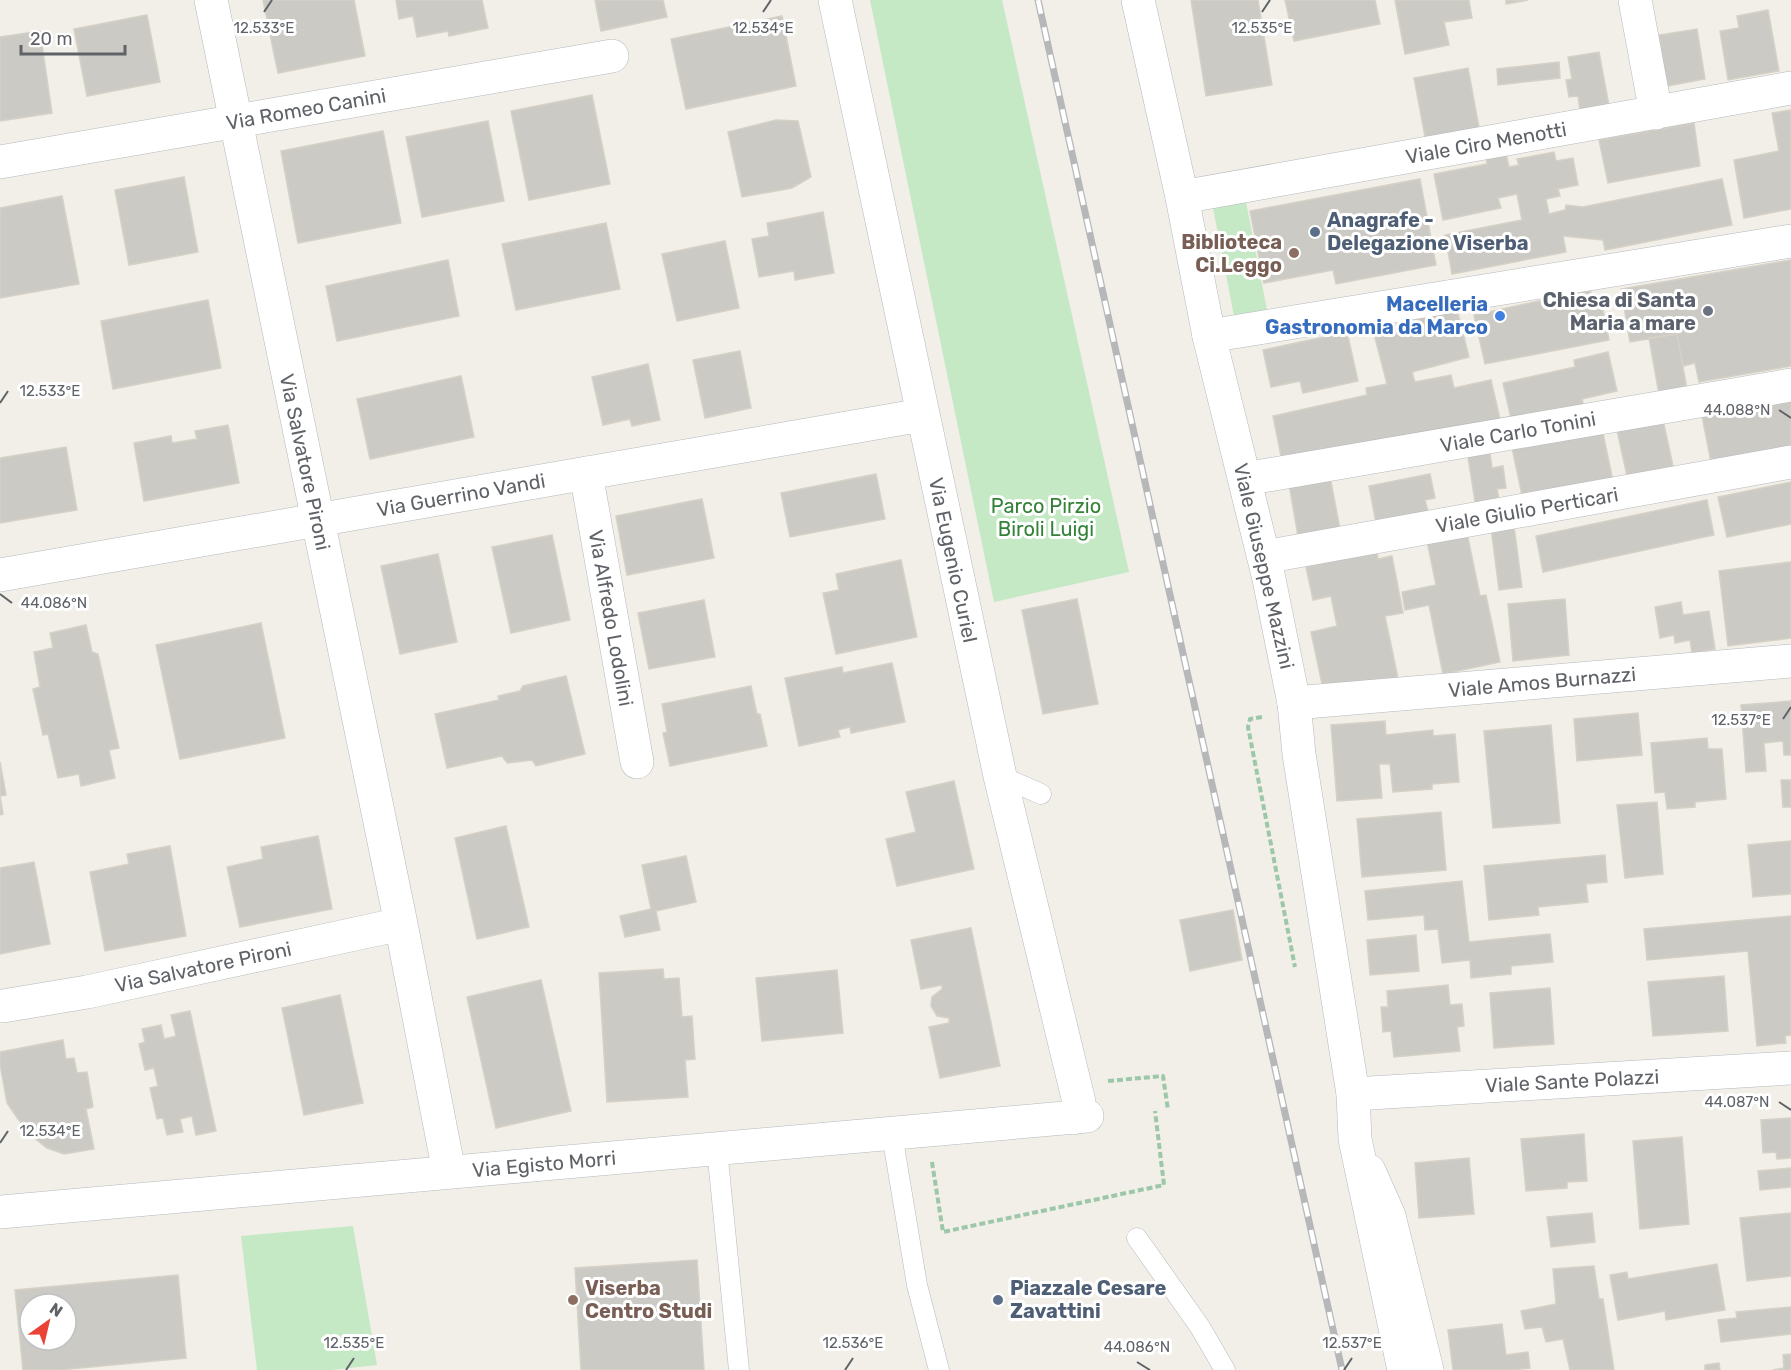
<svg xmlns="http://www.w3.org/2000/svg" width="1791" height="1370" viewBox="0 0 1791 1370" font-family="Rubik,sans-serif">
<rect width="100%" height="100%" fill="#f1efe8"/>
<!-- green -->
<path fill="#c5e8c5" d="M870 0H1002L1129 572 994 602Z
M1246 202 1267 310 1234 316 1213 208Z
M353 1226 377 1365 331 1370H257L241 1236Z"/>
<!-- building -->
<path fill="#cccac5" stroke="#d6d1c6" stroke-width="1.5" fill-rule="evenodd" d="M263 0H354L365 56 278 73Z
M396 0H482L488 28 449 36 448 31 417 37 413 16 399 19Z
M595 0H663L667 17 601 31Z
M1191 0H1258L1272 85 1206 96Z
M1285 0H1375L1380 24 1294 41Z
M1395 0H1469L1472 18 1444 22 1449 45 1405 54Z
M1506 0H1528L1506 4Z
M1768 10 1779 71 1728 80 1720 31 1739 28 1737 16Z
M147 15 160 82 87 96 74 29Z
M782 16 796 86 686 109 671 39Z
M1697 29 1705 79 1667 86 1659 35Z
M40 31 52 113 0 121V37Z
M1599 52 1609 106 1580 111 1578 96 1569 97 1566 80 1572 79 1568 57Z
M1559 62 1560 78 1498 85 1497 69Z
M1468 68 1480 133 1426 142 1414 78Z
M592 95 610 184 529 200 511 111Z
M1791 110V209L1744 218 1734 160 1779 151 1772 113Z
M776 120 798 121 811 177 792 188 742 197 728 132Z
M488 121 504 201 422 217 406 137Z
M1694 123 1700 166 1608 183 1599 140Z
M383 131 401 223 298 243 281 151Z
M1554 152 1556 161 1573 158 1578 185 1558 189 1560 196 1546 199 1549 214 1565 210 1566 205 1583 207 1722 179 1732 225 1605 250 1603 240 1563 236 1566 252 1452 274 1445 235 1522 220 1517 194 1498 198 1501 208 1443 220 1434 174 1487 164 1486 158 1506 154 1509 167 1519 165 1517 159Z
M184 177 198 252 129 265 115 190Z
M1420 179 1436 265 1336 284 1333 270 1264 283 1250 211Z
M62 196 79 284 0 298V208Z
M823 212 834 273 795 280 794 271 759 277 752 239 769 236 767 223Z
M606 223 620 289 516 310 502 244Z
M725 241 739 308 677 321 662 254Z
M448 260 459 316 337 341 326 286Z
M1791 260V366L1699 382 1695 363 1683 366 1677 334 1630 342 1621 289Z
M1590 290 1593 301 1601 300 1609 340 1485 364 1474 315Z
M208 300 221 368 113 389 101 321Z
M1457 309 1469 357 1412 372 1415 382 1451 375 1454 388 1491 380 1500 419 1283 466 1273 416 1367 395 1366 388 1387 384 1373 330Z
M1347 332 1358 381 1303 393 1300 381 1271 387 1263 350Z
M1677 334 1688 395 1660 400 1649 338Z
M740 351 751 408 705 418 693 360Z
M1608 352 1617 391 1582 399 1584 407 1512 423 1503 383 1575 367 1574 360Z
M648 364 660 420 632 426 630 419 603 425 592 377Z
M461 376 474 437 370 459 357 399Z
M1791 399V452L1711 462 1702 416Z
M1663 420 1673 466 1627 476 1617 430Z
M1601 424 1613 481 1523 500 1511 443Z
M228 425 239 483 144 501 134 443 171 436 172 443 197 439 195 431Z
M66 447 77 510 0 523V458Z
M1490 453 1492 468 1503 466 1506 488 1497 489 1501 510 1477 514 1468 457Z
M876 474 885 519 790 537 781 493Z
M1430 474 1435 498 1425 500 1429 515 1376 523 1369 486Z
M1330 477 1341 534 1299 542 1289 484Z
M1791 482V524L1727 537 1718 497Z
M702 499 714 558 627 575 616 516Z
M1707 500 1714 535 1543 572 1536 536Z
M1514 526 1522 587 1499 590 1491 528Z
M1467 533 1480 596 1486 595 1500 662 1443 674 1429 605 1405 610 1402 592 1436 585 1427 541Z
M552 535 570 620 511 633 492 547Z
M1377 552 1378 559 1392 556 1403 613 1385 616 1399 683 1325 698 1311 632 1337 626 1331 596 1313 600 1306 567Z
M438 554 457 642 400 654 381 566Z
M901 560 917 637 836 654 823 593 839 590 836 574Z
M1791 562V638L1728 646 1719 571Z
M1077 599 1098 704 1043 714 1022 610Z
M1565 599 1569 655 1513 661 1508 604Z
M704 600 715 657 649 669 638 613Z
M1681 602 1683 615 1709 611 1715 649 1692 653 1690 640 1675 643 1674 635 1660 638 1655 607Z
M261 623 285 738 180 759 156 645Z
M86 625 92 652 98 654 119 748 109 750 115 778 81 786 79 774 58 778 48 734 43 735 33 689 40 687 34 652 53 648 50 633Z
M892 663 905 722 851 733 850 727 838 730 840 737 799 746 785 678 842 667 843 673Z
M566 676 585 754 536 766 532 760 507 763 502 756 447 768 435 714 499 700 498 696 520 691 523 686Z
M751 686 757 714H760L767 746 670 766 663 733 667 732 662 704Z
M1791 701V755H1784L1783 741 1764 743 1766 771 1746 772 1741 705Z
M1638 713 1642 755 1577 761 1574 719Z
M1385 721 1386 735 1433 730V736L1455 734 1459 782 1432 784V789L1393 792 1390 764H1379L1382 798 1337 801 1331 725Z
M1551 725 1560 823 1493 828 1484 731Z
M1707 738 1708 749H1722L1726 799 1695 802V807L1667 809 1665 792 1655 793 1651 743Z
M0 762 6 795 0 796 3 814 0 815Z
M1781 780H1791V807H1783Z
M954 781 974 869 897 886 886 839 916 832 906 792Z
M1657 802 1663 874 1625 878 1617 805Z
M1441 812 1446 870 1362 877 1357 819Z
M506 826 529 927 477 939 455 838Z
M318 836 332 909 240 927 227 867 263 859 261 847Z
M1791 841V894L1753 897 1748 845Z
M170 846 186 936 105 951 90 872 129 864 127 854Z
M1605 855 1607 882 1586 884 1588 902 1538 907 1539 915 1489 920 1484 866Z
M686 856 696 902 656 911 660 930 625 937 620 916 651 909 642 865Z
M34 862 50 944 0 954V868Z
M1462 881 1469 942 1550 934 1553 962 1511 966V974L1471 978 1470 960 1442 963 1438 929 1425 930 1424 915 1368 920 1365 891Z
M1233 910 1242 960 1190 971 1180 920Z
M1791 916V1035L1785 1036 1786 1043 1757 1046 1748 951 1647 960 1644 929Z
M971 928 1000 1066 940 1078 929 1027 949 1023V1018L937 1016 931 1006 932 997 942 989V985L921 989 911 940Z
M1416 935 1419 971 1370 975 1367 940Z
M663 969 664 979 679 978 682 1017 692 1016 695 1059 685 1060 688 1097 607 1102 599 973Z
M837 970 843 1033 762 1041 756 978Z
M1724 976 1728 1031 1653 1036 1648 982Z
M541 980 571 1111 496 1128 467 997Z
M1448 985 1450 1005 1462 1004 1464 1026 1457 1027 1460 1051 1394 1057 1391 1031 1383 1032 1381 1007H1388L1387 991Z
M1550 988 1554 1044 1494 1048 1490 993Z
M340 995 363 1103 304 1115 282 1008Z
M190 1011 216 1131 196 1135 192 1116 180 1119 183 1132 167 1135 163 1118 157 1119 150 1088 158 1086 154 1068 145 1070 139 1044 145 1042 142 1029 161 1025 164 1039 176 1036 171 1015Z
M63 1040 66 1059 74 1058 77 1073 87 1072 93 1107 86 1109 94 1149 64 1154 47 1148 33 1137 18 1119 7 1103 0 1064V1052Z
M1791 1118V1158L1777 1159 1776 1152 1763 1153 1761 1120Z
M1584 1134 1587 1181 1567 1182V1188L1526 1191 1521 1139Z
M1682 1137 1689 1224 1640 1229 1633 1141Z
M1469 1158 1474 1214 1419 1218 1415 1163Z
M1791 1168V1187L1760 1190 1758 1171Z
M1592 1213 1595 1242 1551 1247 1547 1217Z
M1791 1213V1276L1747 1281 1740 1218Z
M697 1260 704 1370H581L575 1268Z
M1717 1264 1725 1310 1666 1320 1665 1311 1618 1320 1610 1275 1627 1272 1628 1279Z
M1594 1266 1599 1299H1603L1614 1370H1570L1563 1339 1546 1342 1542 1327 1525 1329 1521 1311 1556 1304 1553 1269Z
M178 1275 186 1358 59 1370H23L15 1290ZM30 1304H66V1340H30Z
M1791 1307V1334L1721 1342 1718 1320 1737 1318 1736 1312Z
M1502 1324 1506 1355 1528 1352 1530 1368 1512 1370H1453L1448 1330Z
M1791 1354V1370H1773L1784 1368 1783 1355Z
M1719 1363 1720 1370H1705V1365Z"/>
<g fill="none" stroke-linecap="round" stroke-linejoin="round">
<!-- service casing -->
<g stroke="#b5b8bc" stroke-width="21">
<path id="service" d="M1000 776 1041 794
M892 1134 917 1285 939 1370
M717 1149 739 1370
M1137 1238 1200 1327 1225 1370"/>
</g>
<!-- minor casing -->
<g stroke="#b5b8bc" stroke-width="34">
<path id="minor" d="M211 0 401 924 449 1172
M835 0 1000 776 1079 1102 1073 1118
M1635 0 1656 113
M0 162 612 56
M1182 197 1791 88
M1209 336 1791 241
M586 473 637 762
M1245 479 1791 385
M1264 557 1791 462
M0 575 922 415
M1294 703 1791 661
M3 1006 87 992 401 924
M1353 1094 1791 1068
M1369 1171 1389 1216 1427 1370
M0 1212 1087 1116"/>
</g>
<!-- tertiary casing -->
<g stroke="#b5b8bc" stroke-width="34">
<path id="tertiary" d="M1138 0 1182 197 1209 336 1269 579 1294 703 1299 754 1353 1094 1355 1139 1404 1370"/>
</g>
<!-- path -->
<path stroke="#9cc7a9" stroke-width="4" stroke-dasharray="6 3" stroke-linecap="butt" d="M1262 717 1250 719 1248 727 1295 967
M1108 1081 1163 1076 1168 1110
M932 1162 943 1232 1164 1185 1155 1111"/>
<!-- service -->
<use href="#service" stroke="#fff" stroke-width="20"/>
<!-- minor -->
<use href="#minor" stroke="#fff" stroke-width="33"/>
<!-- tertiary -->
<use href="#tertiary" stroke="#fff" stroke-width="33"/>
<!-- rail casing -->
<g stroke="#b6b7b8" stroke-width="7">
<path id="rail" d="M1038 0 1342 1370"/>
</g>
<!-- rail -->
<use href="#rail" stroke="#fff" stroke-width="4.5" stroke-dasharray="14" stroke-linecap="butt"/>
</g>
<!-- ticks -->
<path fill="none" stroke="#5f6368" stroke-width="2" d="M264 12 272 0M763 12 771 0M1262 12 1270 0M0 403 8 391M1779 410 1791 418M0 594 12 603M1783 719 1791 707M1779 1102 1791 1110M0 1143 8 1131M1137 1362 1150 1370M346 1370 354 1358M845 1370 853 1358M1344 1370 1352 1358"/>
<!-- markers -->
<g fill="#5c6f8a" stroke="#fff" stroke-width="2">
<circle cx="1315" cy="232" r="6"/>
<circle cx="998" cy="1300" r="6"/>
</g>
<g fill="#8d6e63" stroke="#fff" stroke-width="2">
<circle cx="1294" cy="253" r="6"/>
<circle cx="573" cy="1300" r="6"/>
</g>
<circle fill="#6b7280" stroke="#fff" stroke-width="2" cx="1708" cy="311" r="6"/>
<circle fill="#3f7fe0" stroke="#fff" stroke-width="2" cx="1500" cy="316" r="6"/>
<g text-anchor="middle" stroke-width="6" stroke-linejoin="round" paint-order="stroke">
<!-- street labels -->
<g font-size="20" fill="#5f6368" stroke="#fff">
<text transform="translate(306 109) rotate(-10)" y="7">Via Romeo Canini</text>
<text transform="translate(1486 143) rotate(-10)" y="7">Viale Ciro Menotti</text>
<text transform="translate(1518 432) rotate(-10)" y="7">Viale Carlo Tonini</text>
<text transform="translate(305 462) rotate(78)" y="7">Via Salvatore Pironi</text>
<text transform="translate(461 495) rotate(-10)" y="7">Via Guerrino Vandi</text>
<text transform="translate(1527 510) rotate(-10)" y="7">Viale Giulio Perticari</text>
<text transform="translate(953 560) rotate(78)" y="7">Via Eugenio Curiel</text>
<text transform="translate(1264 566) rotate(77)" y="7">Viale Giuseppe Mazzini</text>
<text transform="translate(611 618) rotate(80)" y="7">Via Alfredo Lodolini</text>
<text transform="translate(1542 682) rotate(-5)" y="7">Viale Amos Burnazzi</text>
<text transform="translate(203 967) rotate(-12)" y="7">Via Salvatore Pironi</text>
<text transform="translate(1572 1081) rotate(-3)" y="7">Viale Sante Polazzi</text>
<text transform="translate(544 1164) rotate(-5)" y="7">Via Egisto Morri</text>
</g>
<!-- service labels -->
<g font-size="20" font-weight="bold" fill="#4e5e75" stroke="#fff" text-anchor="start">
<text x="1327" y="227">Anagrafe -<tspan x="1327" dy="23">Delegazione Viserba</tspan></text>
<text x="1010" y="1295">Piazzale Cesare<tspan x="1010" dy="23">Zavattini</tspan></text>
</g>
<!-- education labels -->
<g font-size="20" font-weight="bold" fill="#785e54" stroke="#fff" text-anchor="end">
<text x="1282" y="249">Biblioteca<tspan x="1282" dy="23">Ci.Leggo</tspan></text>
<text x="585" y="1295" text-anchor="start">Viserba<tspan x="585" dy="23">Centro Studi</tspan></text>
</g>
<!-- worship labels -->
<g font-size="20" font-weight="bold" fill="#5b616d" stroke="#fff" text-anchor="end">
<text x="1696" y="307">Chiesa di Santa<tspan x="1696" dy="23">Maria a mare</tspan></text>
</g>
<!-- shop labels -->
<g font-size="20" font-weight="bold" fill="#366cbe" stroke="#fff" text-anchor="end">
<text x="1488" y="311">Macelleria<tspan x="1488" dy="23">Gastronomia da Marco</tspan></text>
</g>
<!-- park labels -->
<g font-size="20" fill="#348238" stroke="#fff">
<text x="1046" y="513">Parco Pirzio<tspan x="1046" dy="23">Biroli Luigi</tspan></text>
</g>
</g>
<g font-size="15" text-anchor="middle" fill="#5f6368" stroke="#fff" stroke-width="6" stroke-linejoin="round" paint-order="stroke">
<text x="264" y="33">12.533°E</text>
<text x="1262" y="33">12.535°E</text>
<text x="763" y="33">12.534°E</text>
<text x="50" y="396">12.533°E</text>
<text x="1737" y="415">44.088°N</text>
<text x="54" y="608">44.086°N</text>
<text x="1741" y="725">12.537°E</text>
<text x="1737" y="1107">44.087°N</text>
<text x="50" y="1136">12.534°E</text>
<text x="354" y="1348">12.535°E</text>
<text x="853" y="1348">12.536°E</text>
<text x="1352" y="1348">12.537°E</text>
<text x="1137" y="1352">44.086°N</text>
</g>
<!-- north arrow -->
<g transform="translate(48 1322) rotate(34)"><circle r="28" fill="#ffffff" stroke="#bfc1c3" stroke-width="1.5"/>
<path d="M0-4.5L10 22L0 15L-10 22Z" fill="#ea4335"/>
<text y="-9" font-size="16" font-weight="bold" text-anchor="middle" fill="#5f6368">N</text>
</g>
<!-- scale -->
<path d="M21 45v9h104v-9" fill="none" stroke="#5f6368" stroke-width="3"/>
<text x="30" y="45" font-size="18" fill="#5f6368" stroke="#ffffff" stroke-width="4.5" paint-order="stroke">20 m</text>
</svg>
